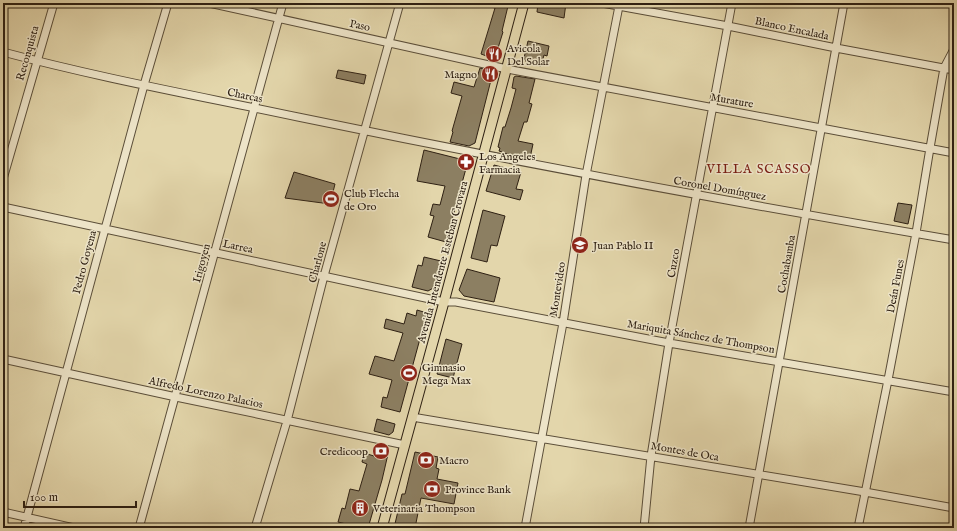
<svg xmlns="http://www.w3.org/2000/svg" width="957" height="531" viewBox="0 0 957 531" font-family="'IM FELL English',serif">
<rect width="100%" height="100%" fill="#e3d6ab"/>
<filter id="stains"><feTurbulence type="fractalNoise" baseFrequency=".005" numOctaves="4"/><feColorMatrix values="0 0 0 0 .2 0 0 0 0 .09 0 0 0 0 .02 0 0 0 .5 -.17"/></filter>
<radialGradient id="worn" r=".72"><stop offset=".6" stop-color="#630" stop-opacity="0"/><stop offset="1" stop-color="#630" stop-opacity=".3"/></radialGradient>
<!-- building -->
<path fill="#8c7f62" stroke="#2e2013" d="M483 3H498L508 6 502 31 503 32 498 48 499 49 497 54 492 58 481 54 495 8 483 5Z
M538 3H566L564 18 537 12Z
M528 41 549 46 547 56 544 55 541 66 527 63 524 58Z
M480 68 490 71 492 76 475 143 469 146 450 142 453 132 452 131 462 96 451 93 454 82 474 87Z
M338 70 366 75 364 84 336 78Z
M516 76 535 79 529 103 532 104 527 122H524L518 141 533 144 530 158 502 153V152L499 151 500 148 498 147 503 127H505L511 108 516 89 512 88 514 77Z
M424 150 468 161 446 242 428 237 434 216 430 215 433 204 440 205 445 186 417 181Z
M494 165 521 172 516 189 523 190 520 200 486 191Z
M294 172 335 184 330 204 285 198Z
M898 203 912 205 908 224 894 221Z
M483 210 505 216 497 246 491 245 487 262 471 258Z
M424 257 441 261 435 287 428 291 412 287 418 265 422 266Z
M467 269 500 278 494 302 464 296 459 290Z
M417 310 427 313 400 412 381 407 383 397 387 398 392 380 369 374 375 356 394 361 403 333 384 328 386 319 404 324 407 313 416 316Z
M446 339 462 344 453 378 437 374Z
M377 419 395 424 393 432 389 435 374 431Z
M377 446 385 448 388 454 382 480 368 528H345L346 524 338 522 342 508 345 509 350 489 359 491 367 464 362 462 364 453 374 456Z
M415 452 438 457 436 468 439 469 437 479 458 483 454 504 421 498 415 528H394L402 494H405Z"/>
<g fill="none" stroke-linecap="round" stroke-linejoin="round">
<!-- minor casing -->
<g stroke="#5b4e39" stroke-width="9">
<path id="minor" d="M209 3 507 69 954 153
M602 3 728 26 836 48 954 70
M3 52C100 78 199 96 298 117 516 162 735 203 954 240
M3 179 54 3
M3 207 444 302H456L669 343 954 392
M3 359 176 397 405 445
M412 417 865 492 954 508
M3 512 74 528
M24 528 144 85 168 3
M139 528 283 3
M255 528 287 421 324 276 400 3
M525 528 563 323 586 175 619 6
M644 528 651 456 669 343 732 3
M749 528 844 3
M858 528 888 380 916 233 930 148 944 68 954 49"/>
</g>
<!-- major casing -->
<g stroke="#2e2013" stroke-width="11">
<path id="major" d="M382 528 444 302 524 3"/>
</g>
<!-- minor -->
<use href="#minor" stroke="#ede4c8" stroke-width="7"/>
<!-- major -->
<use href="#major" stroke="#e3d6ab" stroke-width="9"/>
</g>
<!-- icons -->
<defs>
<g id="restaurant-disc" transform="scale(0.9)"><circle r="9.5" fill="#8f2418" stroke="#ede4c8"/><path d="M-5-6h1v4h1v-4h1v4h1v-4h1v5L-1.5 .5V6h-2V.5L-5-1ZM5-6V6H3V1.5H1.5Q1.5-4 5-6Z" fill="#fff"/></g>
<g id="pharmacy-disc" transform="scale(0.9)"><circle r="9.5" fill="#8f2418" stroke="#ede4c8"/><path d="M-2-6h4v4h4v4h-4v4h-4v-4h-4v-4h4Z" fill="#fff"/></g>
<g id="stadium-disc" transform="scale(0.9)"><circle r="9.5" fill="#8f2418" stroke="#ede4c8"/><path d="M0-5a6.5 5 0 1 0 0 10a6.5 5 0 1 0 0-10ZM-3.5-1.8h7v3.6h-7Z" fill="#fff"/></g>
<g id="university-disc" transform="scale(0.9)"><circle r="9.5" fill="#8f2418" stroke="#ede4c8"/><path d="M0-5L7-2L0 1L-7-2ZM-4 1L0 2.5L4 1V4Q0 6-4 4Z" fill="#fff"/></g>
<g id="bank-disc" transform="scale(0.9)"><circle r="9.5" fill="#8f2418" stroke="#ede4c8"/><path d="M-6-4H6V4H-6ZM0-2.3a2.3 2.3 0 1 0 0 4.6a2.3 2.3 0 1 0 0-4.6Z" fill="#fff"/></g>
<g id="building-disc" transform="scale(0.9)"><circle r="9.5" fill="#8f2418" stroke="#ede4c8"/><path d="M-4-6H4V6H1V3H-1V6H-4ZM-2.5-4.3h1.7v1.8h-1.7ZM.8-4.3h1.7v1.8H.8ZM-2.5-1h1.7V.8h-1.7ZM.8-1h1.7V.8H.8Z" fill="#fff"/></g>
</defs>
<g fill-rule="evenodd">
<use href="#restaurant-disc" x="494" y="54"/>
<use href="#restaurant-disc" x="490" y="74"/>
<use href="#pharmacy-disc" x="466" y="162"/>
<use href="#stadium-disc" x="331" y="199"/>
<use href="#university-disc" x="580" y="245"/>
<use href="#stadium-disc" x="409" y="373"/>
<use href="#bank-disc" x="381" y="451"/>
<use href="#bank-disc" x="426" y="460"/>
<use href="#bank-disc" x="432" y="489"/>
<use href="#building-disc" x="360" y="508"/>
</g>
<g text-anchor="middle" stroke-width="3" stroke-linejoin="round" paint-order="stroke">
<!-- street labels -->
<g font-size="11" fill="#2e2013" stroke="#ede4c8">
<text transform="translate(360 25) rotate(12)" y="4">Paso</text>
<text transform="translate(792 28) rotate(12)" y="4">Blanco Encalada</text>
<text transform="translate(27 53) rotate(-74)" y="4">Reconquista</text>
<text transform="translate(245 95) rotate(12)" y="4">Charcas</text>
<text transform="translate(732 100) rotate(10)" y="4">Murature</text>
<text transform="translate(720 188) rotate(10)" y="4">Coronel Domínguez</text>
<text transform="translate(238 246) rotate(12)" y="4">Larrea</text>
<text transform="translate(84 262) rotate(-75)" y="4">Pedro Goyena</text>
<text transform="translate(317 262) rotate(-75)" y="4">Charlone</text>
<text transform="translate(442 262) rotate(-75)" y="4">Avenida Intendente Esteban Crovara</text>
<text transform="translate(201 263) rotate(-75)" y="4">Irigoyen</text>
<text transform="translate(673 263) rotate(-80)" y="4">Cuzco</text>
<text transform="translate(786 264) rotate(-80)" y="4">Cochabamba</text>
<text transform="translate(895 286) rotate(-79)" y="4">Deán Funes</text>
<text transform="translate(557 289) rotate(-81)" y="4">Montevideo</text>
<text transform="translate(701 336) rotate(10)" y="4">Mariquita Sánchez de Thompson</text>
<text transform="translate(206 392) rotate(12)" y="4">Alfredo Lorenzo Palacios</text>
<text transform="translate(685 451) rotate(10)" y="4">Montes de Oca</text>
</g>
<!-- poi labels -->
<g font-size="11" fill="#2e2013" stroke="#ede4c8" text-anchor="start">
<text x="507" y="52">Avicola<tspan x="507" dy="13">Del Solar</tspan></text>
<text x="477" y="78" text-anchor="end">Magno</text>
<text x="479" y="160">Los Angeles<tspan x="479" dy="13">Farmacia</tspan></text>
<text x="344" y="197">Club Flecha<tspan x="344" dy="13">de Oro</tspan></text>
<text x="593" y="249">Juan Pablo II</text>
<text x="422" y="371">Gimnasio<tspan x="422" dy="13">Mega Max</tspan></text>
<text x="368" y="455" text-anchor="end">Credicoop</text>
<text x="439" y="464">Macro</text>
<text x="445" y="493">Province Bank</text>
<text x="373" y="512">Veterinaria Thompson</text>
</g>
<!-- quarter labels -->
<g font-size="13" letter-spacing="1" fill="#7a1f14" stroke="#ede4c8">
<text x="759" y="173">VILLA SCASSO</text>
</g>
</g>
<!-- margin -->
<rect width="957" height="531" fill="none" stroke="#e3d6ab" stroke-width="16"/>
<rect x="4" y="4" width="949" height="523" fill="none" stroke="#2e2013" stroke-width="2"/>
<rect x="8" y="8" width="941" height="515" fill="none" stroke="#2e2013"/>
<!-- scale -->
<path d="M24 501v6h112v-6" fill="none" stroke="#2e2013" stroke-width="2"/>
<text x="30" y="501" font-size="12" fill="#2e2013" stroke="#ede4c8" stroke-width="3" paint-order="stroke">100 m</text>
<rect width="100%" height="100%" filter="url(#stains)"/>
<rect width="100%" height="100%" fill="url(#worn)"/>
</svg>
